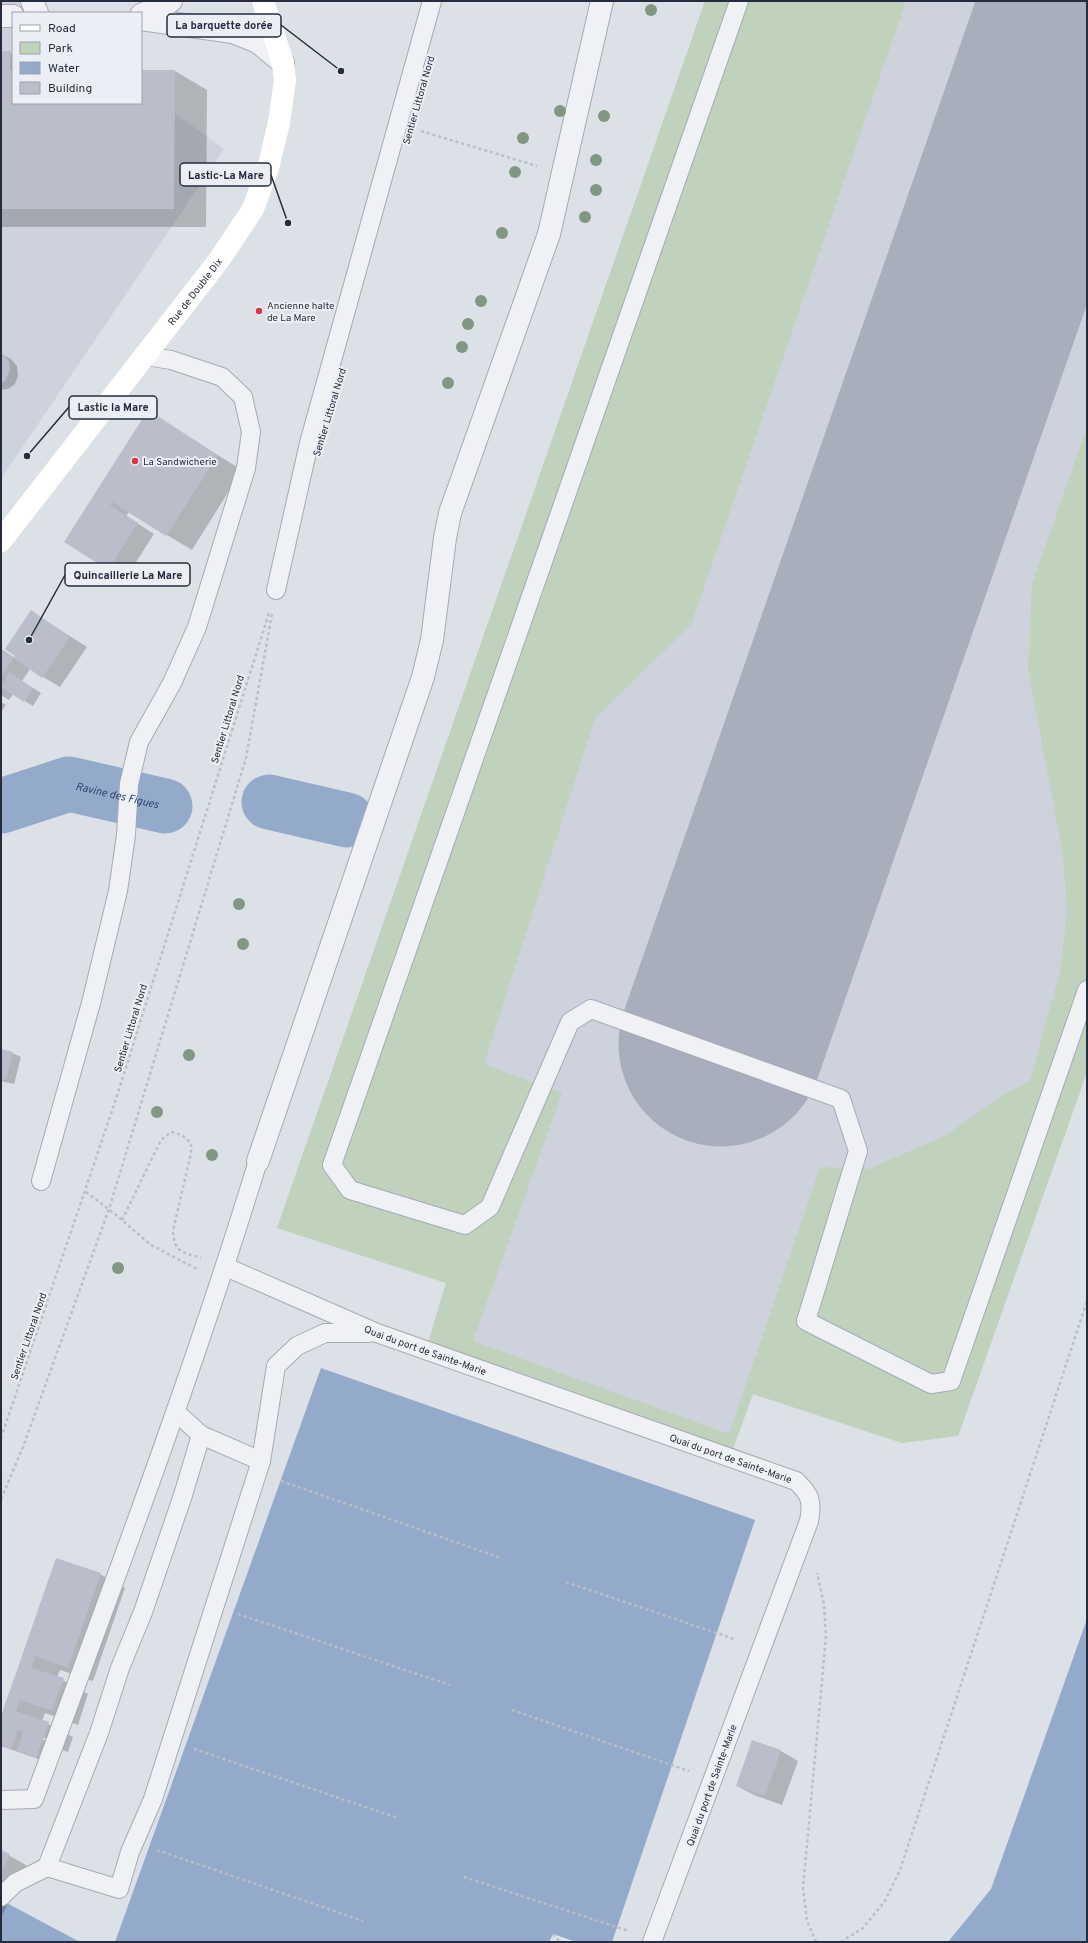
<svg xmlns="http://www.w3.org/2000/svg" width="1088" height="1943" viewBox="0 0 1088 1943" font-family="Overpass,sans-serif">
<rect width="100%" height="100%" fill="#dce0e7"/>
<!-- built -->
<path fill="#ced2dc" d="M1 1H32L37 13H13V103H141V89L224 149 1 479Z
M705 1H1087V1072L958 1436 902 1443 753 1394 731 1454 427 1346 446 1283 277 1228Z"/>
<!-- green -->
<path fill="#c0d2bc" d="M705 1H906L691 625 595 718 484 1064 562 1093 473 1341 729 1434 820 1167 869 1169 944 1136 1004 1095 1030 1081 1060 971 1067 911 1063 855 1028 669 1032 584 1087 427V1072L958 1436 902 1443 753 1394 731 1454 427 1346 446 1283 277 1228Z"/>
<!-- water -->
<path fill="#94aaca" d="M321 1368 755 1520 612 1942H576L553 1934 549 1942H115Z
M1087 1619V1942H948L991 1889Z
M1 1900 80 1942H1Z"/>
<!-- shadow -->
<path fill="#0003" fill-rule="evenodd" d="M1 52 13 54V103H141V71H175L207 90 206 227H1Z
M1 354 11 359 17 366 18 376 15 384 8 389 1 390Z
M172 427 242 470 192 550 129 512 126 516 154 534 125 579 65 542Z
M32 612 87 647 60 687 30 669 22 681 41 693 33 706 13 694 9 700 1 695V649L15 658Z
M1 702 6 705 1 712Z
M1 1050 12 1053 21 1057 14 1084 1 1081Z
M57 1559 100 1574 125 1588 93 1681 60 1670 57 1677 88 1694 78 1725 45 1713 42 1721 73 1737 68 1752 50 1746 44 1761 1 1746V1719ZM25 1731 48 1739 47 1741 25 1733Z
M753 1741 781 1751 798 1761 782 1805 754 1795 737 1786Z
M1 1851 26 1865 1 1918Z"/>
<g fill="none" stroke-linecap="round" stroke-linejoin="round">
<!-- river -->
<g stroke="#94aaca" stroke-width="55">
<path d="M269 802 347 820"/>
<path id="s1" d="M1 806 69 784 165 806"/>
</g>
<!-- runway -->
<path stroke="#a8aebc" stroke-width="205" d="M721 1044 1084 1"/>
</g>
<!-- building -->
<path fill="#b9beca" d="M1 51H11L10 70H13V103H141V70H175L174 209H1Z
M1 353 9 361 10 370 6 380 1 384Z
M148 410 218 455 166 536 112 502 110 505 138 523 108 570 64 542Z
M31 610 70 637 42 678 14 658 15 656 5 649Z
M1 650 14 658 1 677Z
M9 672 33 688 24 702 1 687Z
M1 1049 13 1052 6 1080 1 1079Z
M56 1558 101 1573 68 1668 35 1656 31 1668 64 1678 52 1711 20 1700 16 1711 49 1722 36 1758 17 1751 23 1732 18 1730 11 1749 1 1745V1716Z
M752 1740 781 1750 765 1796 736 1786Z
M1 1850 10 1854 1 1873Z"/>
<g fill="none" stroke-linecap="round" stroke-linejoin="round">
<!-- lane casing -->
<g stroke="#a5aab4" stroke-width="20">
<g id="lane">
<path d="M739 1 332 1165 350 1190 465 1225 490 1207 570 1022 591 1009 841 1099 858 1151 806 1321 931 1384 951 1381 1087 990"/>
<path d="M276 590 309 443 432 1"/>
<path d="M41 1181 91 1003 118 891 126 835 129 784 139 742 172 683 197 627 246 468 251 432 243 397 222 377 171 360 146 356"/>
<path id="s2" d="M226 1267 377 1333 796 1481C810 1494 813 1501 809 1521L652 1942"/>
<path d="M176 1412 201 1435 261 1461"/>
<path d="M4 1800 34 1799C112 1588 192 1377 258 1161"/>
<path d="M47 1867 99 1733 120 1668 143 1612 183 1495 201 1435"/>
<path d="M1 1897 15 1883 47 1867 119 1889 130 1852 153 1799 261 1461 276 1366 297 1346 325 1333H369"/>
</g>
</g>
<!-- street casing -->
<g stroke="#a5aab4" stroke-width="24">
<path id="street" d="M32 1 37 13
M141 15 171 1
M1 16H13
M141 19 233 32 258 42 283 63
M258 1161 423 677 432 640 445 538 450 513 549 234 602 1"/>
</g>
<!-- path -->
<path stroke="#babec5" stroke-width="2.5" stroke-dasharray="3 3" stroke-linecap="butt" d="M421 131 537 166
M86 1192 115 1214 151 1245 197 1269
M122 1220 161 1140 171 1132 182 1135 191 1143V1153L173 1231C174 1253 183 1252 201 1258
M1 1438 116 1099 269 613
M281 1481 501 1558
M1 1499 23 1447 109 1209 246 758 272 614
M566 1582 737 1640
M238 1614 450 1685
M512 1710 689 1771
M194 1749 398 1818
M157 1850 363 1921
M464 1877 629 1931
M553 1934 560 1942
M816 1942 807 1921 803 1888 826 1637 824 1604 817 1573
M841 1942 863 1928 885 1901 900 1870 1087 1301"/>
<!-- lane -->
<use href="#lane" stroke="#eff1f5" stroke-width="18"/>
<!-- street -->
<use href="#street" stroke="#eff1f5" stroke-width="22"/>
<!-- secondary -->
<path stroke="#fff" stroke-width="22" id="s3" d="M1 541 219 260 253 209 268 168 279 123 285 80 283 63 263 1"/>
</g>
<!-- trees -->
<g fill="#819783">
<circle cx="651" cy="10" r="6"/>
<circle cx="560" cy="111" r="6"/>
<circle cx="604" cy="116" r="6"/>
<circle cx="523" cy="138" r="6"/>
<circle cx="596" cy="160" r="6"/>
<circle cx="515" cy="172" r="6"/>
<circle cx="596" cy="190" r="6"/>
<circle cx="585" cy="217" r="6"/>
<circle cx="502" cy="233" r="6"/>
<circle cx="481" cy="301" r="6"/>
<circle cx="468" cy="324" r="6"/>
<circle cx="462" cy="347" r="6"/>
<circle cx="448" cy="383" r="6"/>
<circle cx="239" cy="904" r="6"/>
<circle cx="243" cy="944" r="6"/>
<circle cx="189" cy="1055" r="6"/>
<circle cx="157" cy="1112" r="6"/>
<circle cx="212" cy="1155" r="6"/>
<circle cx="118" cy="1268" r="6"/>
</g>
<!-- markers -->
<g fill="#d63743" stroke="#ebeff5" stroke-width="1.5">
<circle cx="259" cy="311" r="4"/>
<circle cx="135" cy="461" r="4"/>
</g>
<g text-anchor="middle" stroke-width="4" stroke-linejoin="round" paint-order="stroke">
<!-- street labels -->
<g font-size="10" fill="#252c3e" stroke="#ebeff5">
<text transform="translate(418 100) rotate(-74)" y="4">Sentier Littoral Nord</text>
<text dy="4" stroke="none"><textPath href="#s3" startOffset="316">Rue de Double Dix</textPath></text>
<text transform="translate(329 412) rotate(-73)" y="4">Sentier Littoral Nord</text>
<text transform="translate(227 719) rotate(-73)" y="4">Sentier Littoral Nord</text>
<text transform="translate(130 1028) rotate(-73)" y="4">Sentier Littoral Nord</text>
<text transform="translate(28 1336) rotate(-71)" y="4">Sentier Littoral Nord</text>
<text dy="4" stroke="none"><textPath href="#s2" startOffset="216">Quai du port de Sainte-Marie</textPath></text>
<text dy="4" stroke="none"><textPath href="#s2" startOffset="540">Quai du port de Sainte-Marie</textPath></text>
<text transform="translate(711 1785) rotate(-70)" y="4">Quai du port de Sainte-Marie</text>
</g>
<!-- poi labels -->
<g font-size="10" fill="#252c3e" stroke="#ebeff5" text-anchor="start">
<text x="267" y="309">Ancienne halte<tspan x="267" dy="12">de La Mare</tspan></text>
<text x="143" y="465">La Sandwicherie</text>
</g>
<!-- water labels -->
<g font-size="11" font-style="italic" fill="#2d4875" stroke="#ebeff5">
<text dy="4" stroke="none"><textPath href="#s1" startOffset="121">Ravine des Figues</textPath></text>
</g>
</g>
<!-- callouts -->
<path fill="none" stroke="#252c3e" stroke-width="1.5" d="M341 71L281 25M288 223L271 175M27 456L69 407M29 640L65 575"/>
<g fill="#252c3e" stroke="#ebeff5" stroke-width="1.5">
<circle cx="341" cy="71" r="4"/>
<circle cx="288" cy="223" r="4"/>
<circle cx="27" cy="456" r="4"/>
<circle cx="29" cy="640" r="4"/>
</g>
<g fill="#ebeff5" stroke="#252c3e" stroke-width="1.5">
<rect x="167" y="14" width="114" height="23" rx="4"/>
<rect x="180" y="163" width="91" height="23" rx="4"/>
<rect x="69" y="396" width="88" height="23" rx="4"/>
<rect x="65" y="563" width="125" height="23" rx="4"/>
</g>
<g font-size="11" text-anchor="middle" font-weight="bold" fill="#252c3e">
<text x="224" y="29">La barquette dorée</text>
<text x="226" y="179">Lastic-La Mare</text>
<text x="113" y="411">Lastic la Mare</text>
<text x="128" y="579">Quincaillerie La Mare</text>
</g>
<!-- border -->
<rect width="1088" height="1943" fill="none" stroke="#252c3e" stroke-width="4"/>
<!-- legend -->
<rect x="12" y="12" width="130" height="92" fill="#ebeff5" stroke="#9ca1ac"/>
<rect x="20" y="25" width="20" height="6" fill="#ffffff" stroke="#9ca1ac"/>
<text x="48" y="32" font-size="12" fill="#252c3e">Road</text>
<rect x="20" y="42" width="20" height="12" fill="#c0d2bc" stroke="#9ca1ac"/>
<text x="48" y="52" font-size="12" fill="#252c3e">Park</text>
<rect x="20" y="62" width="20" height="12" fill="#94aaca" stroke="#9ca1ac"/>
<text x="48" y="72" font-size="12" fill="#252c3e">Water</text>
<rect x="20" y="82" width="20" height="12" fill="#b9beca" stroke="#9ca1ac"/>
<text x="48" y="92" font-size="12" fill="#252c3e">Building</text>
</svg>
